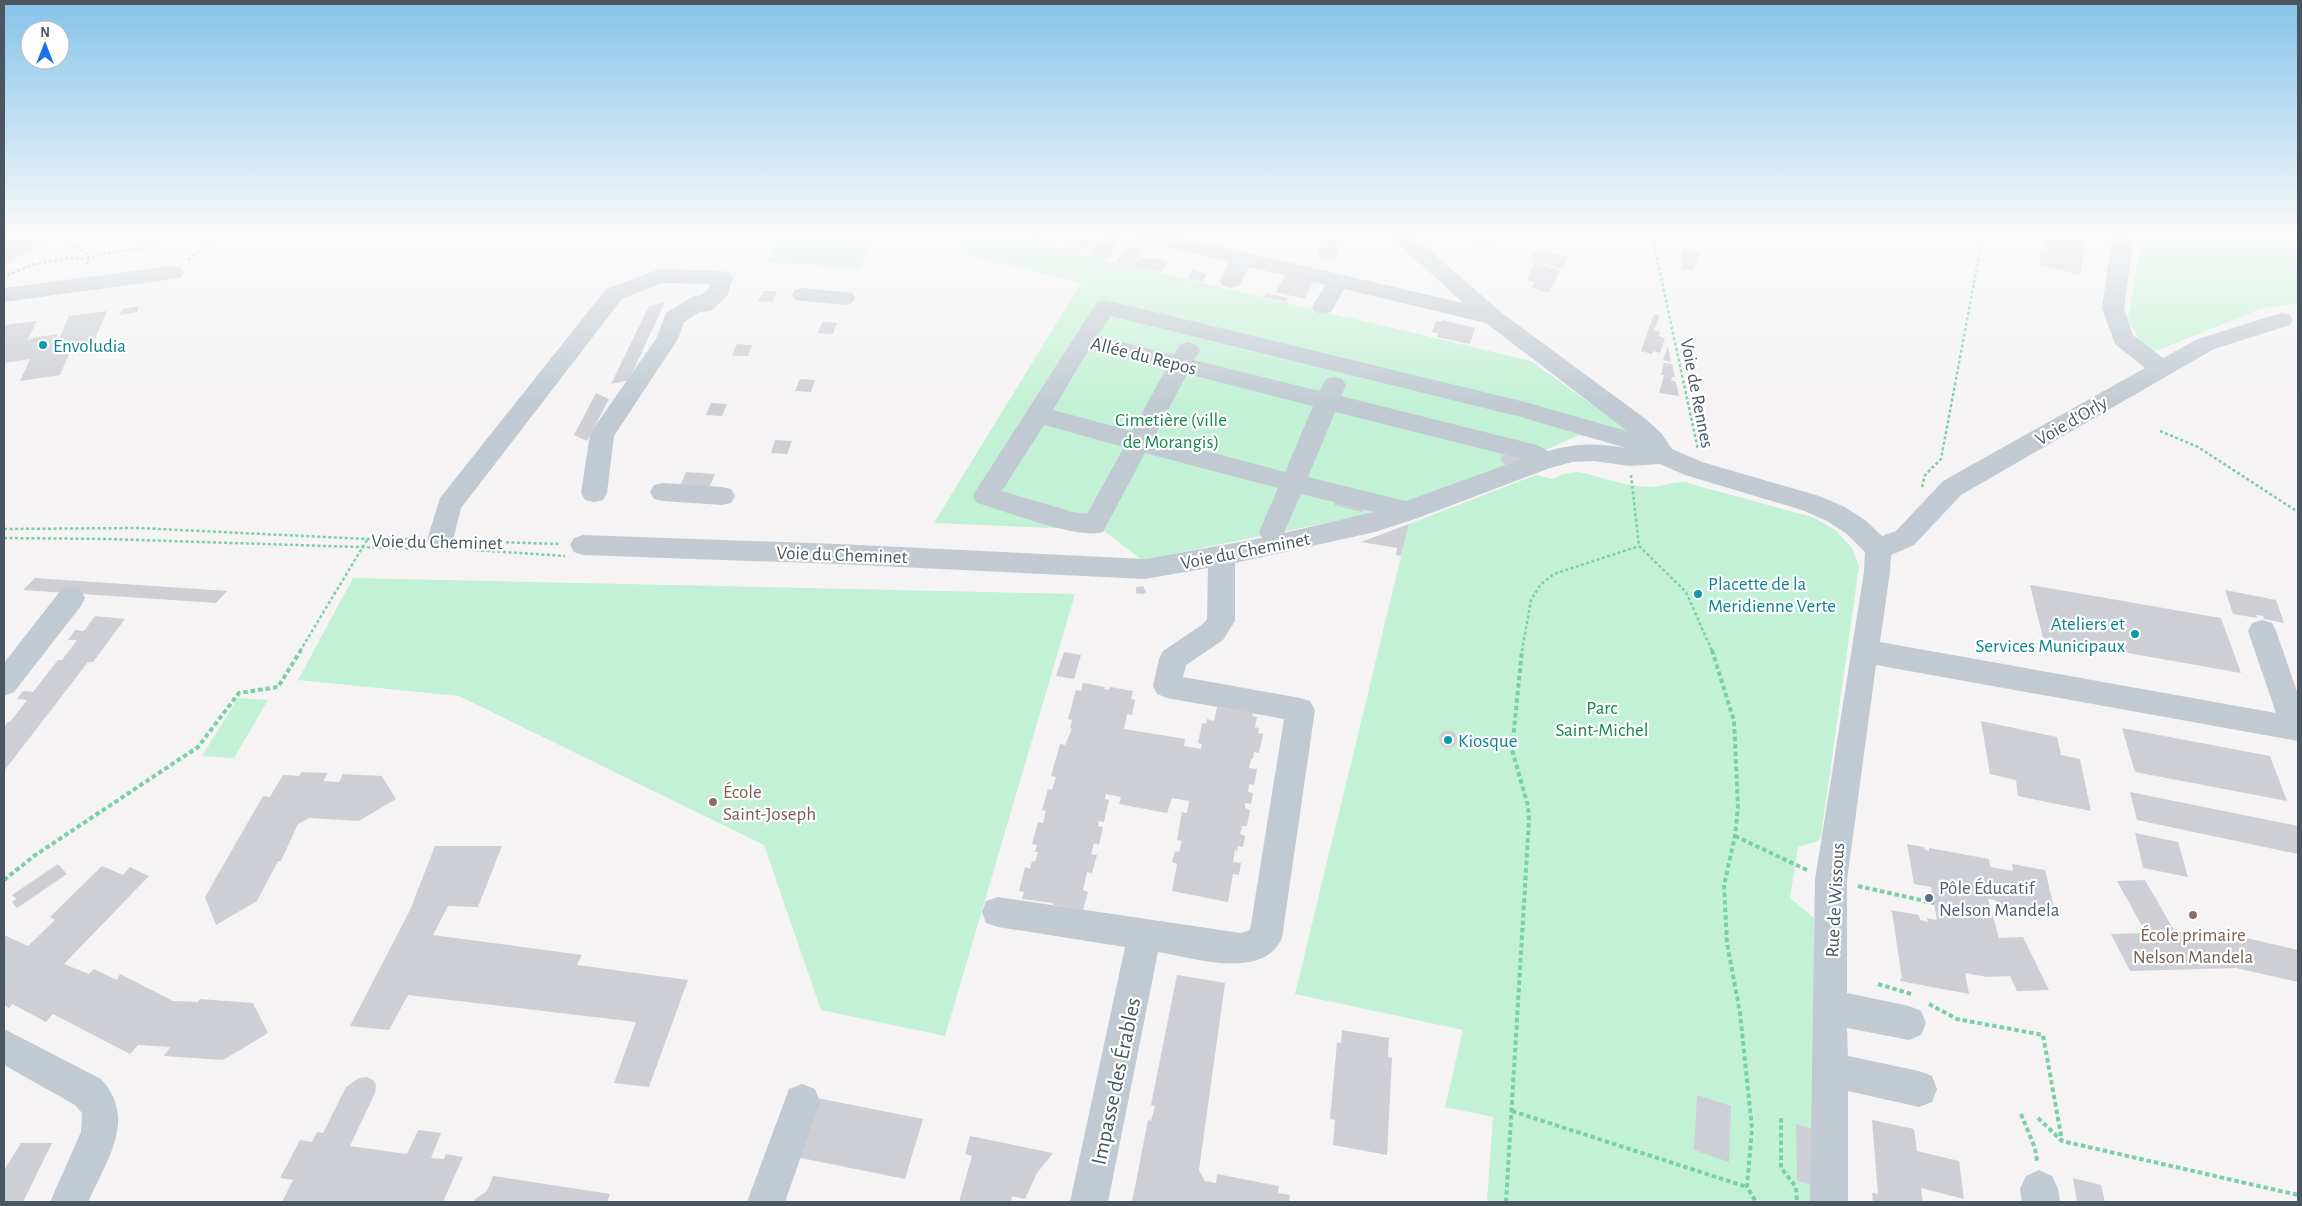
<svg xmlns="http://www.w3.org/2000/svg" width="2302" height="1206" viewBox="0 0 2302 1206" font-family="'Alegreya Sans',sans-serif">
<rect width="100%" height="100%" fill="#f5f3f3"/>
<!-- green -->
<path fill="#c3f1d5" d="M966 235H1006L1085 255 1531 361 1633 434 1627 445 1579 435 1523 460 1380 512 1142 560 1103 530 934 523 1081 283 955 252Z
M2142 235H2298V303L2263 308 2148 354 2128 320Z
M778 241 870 246 860 269 767 262Z
M1578 472C1603 477 1626 487 1653 487 1663 486 1673 482 1684 482L1812 517 1835 530 1852 548 1859 566 1821 836 1818 841 1798 847 1790 898 1814 918 1815 1202H1487L1493 1117 1445 1107 1463 1030 1295 994 1409 524 1536 475 1553 479 1563 474Z
M353 578 1075 594 945 1036 821 1010 764 845 459 696 298 680Z
M238 698 268 700 234 758 202 756Z"/>
<!-- building -->
<path fill="#cdcfd5" d="M20 235H61L4 265V243Z
M1314 235H1347L1334 261 1316 257 1323 238Z
M1453 235H1467L1491 241 1490 245Z
M2044 235H2086L2080 275 2039 264Z
M1077 236 1096 241 1090 250 1071 246Z
M1126 246 1143 250 1133 266 1116 261Z
M1065 247H1069L1080 250 1078 254 1063 250Z
M1534 250 1568 257 1562 268 1531 261Z
M1682 250 1700 253 1693 270 1682 269Z
M1140 257 1151 259V257L1168 261 1162 272 1134 267Z
M1535 263 1560 270 1549 293 1532 288 1535 282 1527 280Z
M1192 270 1207 274 1202 282 1188 278Z
M1286 273 1314 280 1305 299 1276 292Z
M763 291H777L773 302 758 301Z
M1266 293 1275 295 1288 298 1286 302 1264 297Z
M665 302 629 380 611 384 649 306Z
M139 306 137 312 120 315 122 309Z
M107 311 93 344 72 347 60 375 20 381 30 359 4 363V325L37 321 27 341 32 338 58 334 57 337H60L69 316Z
M1654 314 1660 315 1654 330 1660 332 1659 336 1665 338 1660 353 1653 351 1652 354 1641 351Z
M1442 320 1475 328 1470 344 1437 337 1438 333 1432 332 1436 321 1442 322Z
M822 322 837 323 833 334 818 333Z
M737 344 752 345 748 356H732Z
M1668 346 1671 362 1663 360Z
M1664 363 1672 364 1675 377H1672L1671 380 1676 382 1679 396 1659 393 1664 375H1661Z
M800 379 815 380 811 392 795 391Z
M596 393 609 399 587 441 574 435Z
M711 403 727 404 722 416 706 415Z
M775 440 792 441 787 454 771 453Z
M1510 453 1516 454 1521 460 1506 466 1500 460 1502 456Z
M686 472 715 474 709 488 680 486Z
M1338 495 1366 502 1362 512 1334 505Z
M1409 524 1401 556 1396 555 1397 548 1361 542Z
M35 578 227 591 216 603 23 590Z
M2030 585 2221 618 2241 673 2043 638Z
M1143 586 1146 592 1143 594 1136 593V587Z
M2225 590 2276 600 2284 623 2264 619 2263 616 2256 615 2257 618 2233 614Z
M95 616 125 619 93 662H88L4 771V727L8 722H10L27 700 17 699 23 691 33 692 58 660H62L77 640H68L75 630 84 631Z
M1064 652 1081 655 1074 679 1056 676Z
M1083 683 1105 687 1104 689 1109 690 1110 687 1133 691 1131 699 1135 700 1132 715 1127 714 1124 729 1185 739 1184 746 1201 749 1202 744 1198 743 1202 723 1206 724 1207 719 1214 721 1217 707 1253 713 1252 716 1257 717 1255 727 1259 728 1258 733 1263 734 1259 753 1254 752 1253 759H1251L1249 768 1257 769 1254 785 1249 784 1248 792 1253 793 1251 804 1245 803V808L1250 810 1247 826H1242L1240 834 1245 836 1243 847 1238 846 1237 851 1235 850 1233 862 1241 863 1239 875 1233 874 1228 902 1172 891 1177 864 1172 862 1175 851 1179 852 1182 841 1177 840 1182 812 1187 813 1189 801 1172 798 1167 813 1119 804 1121 797 1106 794 1105 799 1109 800 1104 822 1099 821 1098 826 1103 827 1099 845 1094 843 1091 854 1097 855 1092 873 1087 872 1083 890 1088 892 1083 910 1053 905V903L1022 899 1024 892 1019 891 1025 867 1030 869 1032 861 1035 862 1038 852H1035L1037 845 1032 844 1038 822 1043 823 1046 811 1042 810 1048 789 1052 790 1056 777 1051 776 1060 744 1065 745 1072 729 1070 728 1072 720 1068 719 1076 690 1081 691Z
M1981 721 2057 737 2061 755 2080 759 2091 811 2018 796 2016 780 1990 774Z
M2122 728 2270 756 2287 801 2135 772Z
M1439 739a9 9 0 1 1 18 0a9 9 0 1 1-18 0Z
M302 772 328 773 323 781 339 782 343 774 382 776 396 799 359 821 309 818 298 824 281 861H278L257 901 216 925 205 897 263 796 270 797 283 775 299 776Z
M2130 792 2298 826V854L2137 820Z
M2135 833 2178 842 2188 877 2143 868Z
M1907 844 1924 847 1925 850 1929 851V848L1989 859 1990 867 2013 871 2012 864 2045 870 2056 916 2029 910 2028 907 2015 904 2016 908H1999L1995 900 1988 899 1999 938 2023 937 2049 990 2017 991 2010 976 1987 977 1965 973 1969 994 1900 981V978L1902 979 1892 912 1889 910 1919 915 1920 920 1928 922 1927 918 1937 920 1931 887 1914 884Z
M435 846H502L478 907 448 906 433 935 582 955 577 965 688 980 649 1087 614 1083 636 1022 408 995 389 1030 350 1026 410 910Z
M58 864 67 874 17 908 12 902 16 899 12 895Z
M102 866 123 875 130 867 149 876 64 964 89 974 94 969 117 980 120 974 173 1001 198 1002 200 999 253 1003 268 1033 223 1060 164 1056 170 1047 138 1045 130 1054 53 1014 46 1022 12 1004 9 1008 4 1005V935L28 946 55 920 50 917Z
M2145 880 2175 932 2217 931 2298 950V982L2236 968 2130 971 2111 934 2146 933 2117 881Z
M1177 975 1225 983 1199 1170 1205 1181 1216 1183 1217 1174 1279 1186 1278 1193 1290 1195 1289 1202H1132L1148 1120 1151 1121 1155 1106 1151 1105Z
M1342 1030 1389 1038 1388 1057 1392 1058 1387 1155 1333 1145 1335 1120 1330 1119 1337 1042 1341 1043Z
M367 1077 373 1080 376 1085 375 1093 350 1146 407 1154 418 1130 441 1133 431 1158 444 1159 446 1154 463 1157 443 1202H282L293 1180 280 1178 300 1140 312 1142 317 1132 323 1133 346 1087 359 1078Z
M1697 1095 1731 1106 1729 1162 1694 1150Z
M817 1098 923 1119 905 1179 796 1157Z
M1872 1120 1914 1129 1917 1151 1959 1161 1964 1199 1921 1188 1923 1202H1873L1872 1193 1878 1194Z
M1796 1124 1813 1129 1815 1186 1797 1181Z
M970 1136 1053 1153 1037 1173 1025 1199 1012 1196 1011 1202H959L972 1156 965 1154Z
M21 1143H52L23 1202H4V1170Z
M493 1176 610 1194 607 1202H476L474 1200 487 1191Z
M2073 1178 2101 1185 2105 1202H2077Z"/>
<g fill="none" stroke-linecap="round" stroke-linejoin="round">
<!-- path-far1 -->
<path stroke="#7ad0a6" stroke-width="2.5" stroke-dasharray="3 2.5" stroke-linecap="butt" d="M142 235 140 237 160 238
M1652 235 1698 450
M70 236 68 243 89 254 86 267
M188 260 217 235
M7 275 35 264 68 258 88 259 106 253 145 248 160 238H181L187 235
M2160 431 2198 447 2298 512
M1631 475 1639 546 1686 592 1712 651
M1922 487 1925 475 1941 459 1983 235
M4 529 138 528 367 539H419
M4 538 108 539 420 549
M462 541 561 544
M459 549 565 556
M300 651 367 540
M1522 651 1531 600 1541 584 1554 574 1639 546"/>
<!-- path -->
<path stroke="#7ad0a6" stroke-width="4" stroke-dasharray="4.5 3" stroke-linecap="butt" d="M1712 650 1734 721 1738 806 1735 836 1724 885 1727 943 1740 1013 1752 1128 1747 1187 1756 1202
M1735 836 1807 870
M4 880 34 856 198 747 239 693 278 687 301 650
M1858 886 1934 903
M1878 984 1911 994
M1929 1004 1957 1019 2043 1035 2062 1141
M1512 1111 1747 1187
M2021 1114 2035 1148 2037 1161
M1781 1118V1168L1796 1187 1797 1202
M2038 1118 2062 1141 2298 1195
M1506 1202 1529 820 1528 806 1512 750 1522 650"/>
<!-- minor -->
<path fill="#c1cad2" fill-rule="evenodd" d="M1026 235H1047C1042 243 1037 243 1029 241Z
M1101 235H1122L1109 257 1101 259 1093 257 1090 252Z
M1133 235H1171L1463 303 1389 235H1412L1502 313 1647 420 1661 433 1672 449 1702 462 1819 496 1845 507 1865 520 1882 536 1896 531 1943 481 2145 368 2115 344 2102 309 2112 235H2134L2124 309 2133 335 2163 358 2198 339 2274 315 2282 313 2290 315 2293 320 2290 325 2214 349 2141 391 1961 495 1914 545 1891 555 1890 572 1880 642 2276 713 2248 631 2252 623 2262 620 2272 623 2276 631 2298 694V741L1876 665 1847 880V993L1909 1006 1921 1011 1926 1023 1921 1035 1909 1040 1847 1028 1848 1056 1919 1071 1932 1076 1937 1089 1932 1102 1919 1107 1848 1091V1202H1810L1815 880 1864 572 1865 552 1847 534 1827 521 1802 510 1685 475 1660 464 1629 466 1594 461 1572 462 1550 468 1418 518 1375 532 1235 563V621L1223 640 1186 665 1183 677 1300 698 1310 701 1315 710 1282 938C1263 981 1195 958 1158 952L1108 1202H1070L1125 947 998 927 986 923 982 912 986 901 998 897 1241 933 1250 930 1284 719 1167 698 1157 694 1153 686 1159 659 1163 651 1203 624 1207 619 1208 568 1145 579 838 564 583 555 574 552 570 545 574 538 583 535 838 544 1145 559 1262 538 1259 532 1278 488 1145 453 1103 532C1077 540 1006 511 977 503L973 496 977 489 1097 302 1105 300 1521 401 1627 431 1486 323 1344 289 1331 312 1323 314 1315 312 1312 307 1325 285 1249 267 1239 286 1231 288 1223 286 1220 281 1229 262 1136 240ZM1111 316 1521 417 1626 448C1596 443 1578 443 1548 451L1537 445 1341 396 1346 385 1342 379 1334 377 1326 379 1319 391 1194 360 1200 350 1196 345 1188 342 1180 345 1174 355 1097 336ZM1089 349 1166 369 1132 431 1053 410ZM1187 374 1313 406 1285 472 1154 437ZM1335 412 1522 459 1406 501 1308 477ZM1044 425 1124 447 1087 514 1073 512 1002 491ZM1301 494 1374 512 1284 533Z
M173 266 181 268 184 273 181 278 4 302V288Z
M660 269 722 271 730 273 733 278 727 296 711 311 700 312 684 322 678 339 614 436 607 493 603 500 594 502 585 500 581 493 590 435 593 429 656 339 666 313 692 297 701 295 709 288 710 284 662 283 622 299 461 508 453 540 449 547 440 550 431 547 427 540 440 498 606 289Z
M803 288 852 293 855 298 852 303 844 305 795 300 792 295 795 290Z
M663 483 722 487 731 489 735 496 731 503 722 505 663 501 654 499 650 492 654 485Z
M71 587 81 590 85 598 81 606 14 692 4 696V663L61 590Z
M4 1029 101 1079C138 1119 106 1161 88 1202H50L81 1132 82 1113 75 1105 4 1065Z
M802 1084 815 1089 820 1102 785 1202H747L789 1089Z
M2039 1170 2052 1176 2058 1189 2060 1202H2022L2020 1189 2026 1176Z"/>
</g>
<!-- sky -->
<linearGradient id="sky" x2="0" y2="1"><stop stop-color="#85c3ea"/><stop offset="0.58" stop-color="#fafafa"/><stop offset="1" stop-color="#fafafa" stop-opacity="0"/></linearGradient>
<rect width="2302" height="404" fill="url(#sky)"/>
<!-- markers -->
<g fill="#0f9aa8" stroke="#fff" stroke-width="2">
<circle cx="43" cy="345" r="5"/>
<circle cx="1698" cy="594" r="5"/>
<circle cx="2135" cy="634" r="5"/>
<circle cx="1448" cy="740" r="5"/>
</g>
<g fill="#8d6e63" stroke="#fff" stroke-width="2">
<circle cx="713" cy="802" r="5"/>
<circle cx="2193" cy="915" r="5"/>
</g>
<circle fill="#5c6f8a" stroke="#fff" stroke-width="2" cx="1929" cy="898" r="5"/>
<g text-anchor="middle" stroke-width="4.5" stroke-linejoin="round" paint-order="stroke">
<!-- culture labels -->
<g font-size="19" fill="#0d838f" stroke="#fff" text-anchor="start">
<text x="53" y="352">Envoludia</text>
<text x="1708" y="590">Placette de la<tspan x="1708" dy="22">Meridienne Verte</tspan></text>
<text x="2125" y="630" text-anchor="end">Ateliers et<tspan x="2125" dy="22">Services Municipaux</tspan></text>
<text x="1458" y="747">Kiosque</text>
</g>
<!-- street labels -->
<g font-size="19" fill="#4a5661" stroke="#fff">
<text transform="translate(1144 355) rotate(14)" y="7">Allée du Repos</text>
<text transform="translate(1698 393) rotate(79)" y="7">Voie de Rennes</text>
<text transform="translate(2071 420) rotate(-30)" y="7">Voie d'Orly</text>
<text transform="translate(437 541) rotate(1)" y="7">Voie du Cheminet</text>
<text transform="translate(1245 550) rotate(-11)" y="7">Voie du Cheminet</text>
<text transform="translate(842 554) rotate(2)" y="7">Voie du Cheminet</text>
<text transform="translate(1834 900) rotate(-87)" y="7">Rue de Wissous</text>
</g>
<!-- park labels -->
<g font-size="19" fill="#17864f" stroke="#fff">
<text x="1171" y="426">Cimetière (ville<tspan x="1171" dy="22">de Morangis)</tspan></text>
<text x="1602" y="714">Parc<tspan x="1602" dy="22">Saint-Michel</tspan></text>
</g>
<!-- education labels -->
<g font-size="19" fill="#785e54" stroke="#fff" text-anchor="start">
<text x="723" y="798">École<tspan x="723" dy="22">Saint-Joseph</tspan></text>
<text x="2193" y="941" text-anchor="middle">École primaire<tspan x="2193" dy="22">Nelson Mandela</tspan></text>
</g>
<!-- service labels -->
<g font-size="19" fill="#4e5e75" stroke="#fff" text-anchor="start">
<text x="1939" y="894">Pôle Éducatif<tspan x="1939" dy="22">Nelson Mandela</tspan></text>
</g>
<!-- near-street labels -->
<g font-size="22" fill="#4a5661" stroke="#fff">
<text transform="translate(1115 1081) rotate(-78)" y="8">Impasse des Érables</text>
</g>
</g>
<!-- border -->
<rect width="2302" height="1206" fill="none" stroke="#4a5661" stroke-width="10"/>
<!-- north arrow -->
<g transform="translate(45 45)"><circle r="24" fill="#ffffff" stroke="#b7bbc0"/>
<path d="M0-4L9 19L0 12L-9 19Z" fill="#1a73e8"/>
<text y="-8" font-size="14" font-weight="bold" text-anchor="middle" fill="#4a5661">N</text>
</g>
</svg>
